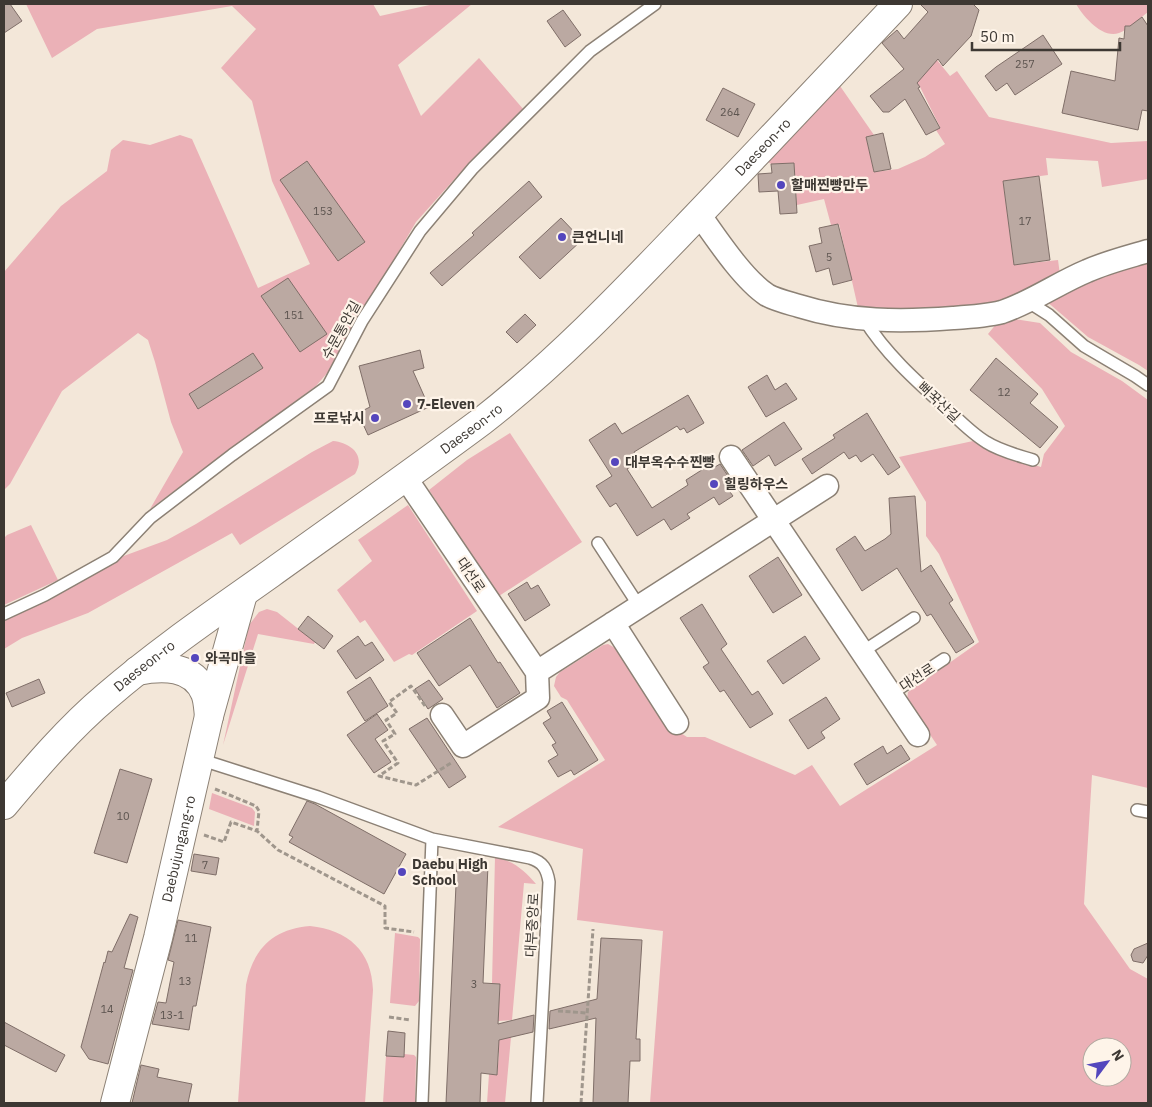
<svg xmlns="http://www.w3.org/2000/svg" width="1152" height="1107" viewBox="0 0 1152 1107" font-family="'IBM Plex Sans','Noto Sans KR',sans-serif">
<rect width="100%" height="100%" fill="#f3e7d9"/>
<!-- green -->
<path fill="#ebb1b7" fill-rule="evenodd" d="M26 4H373L380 16 434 4H472L398 65 421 116 479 58 524 110 468 164 416 222 328 372 316 386 150 509 183 452 171 422 155 362 148 340 138 333 62 391 10 484 4 490V272L61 206 107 171 111 150 123 140 150 145 180 135 192 139 258 288 310 264 272 181 252 101 221 68 256 29 232 6 97 29 52 58Z
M1076 4H1148V12C1140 18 1128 30 1119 33 1102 39 1083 16 1076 4Z
M937 60 950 76 957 71 989 117 1111 143 1148 141V179L1102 187 1098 161 1046 158 1048 175 1003 181 1014 265 1058 260 1060 275 1003 304 859 312 839 224 831 225 824 199 797 205 794 163 771 164 768 162 840 86 874 135 866 137 874 172 898 169 925 157 945 144 936 130 940 127 920 87 915 80Z
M1148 256V371L1139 365 1088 337 1045 300Z
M1014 319 1040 323 1071 352 1122 381 1148 400V788L1092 775 1084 904 1130 969 1148 979V1103H650L663 931 577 920 583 849 498 827 605 760 567 700 561 697 554 686 556 677 560 672 603 645 608 644 617 649 665 723 687 737H705L795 775 812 765 840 806 937 745 907 700 908 692 979 642 939 554 926 536V502L899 457 973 441 987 450 1041 467 1044 454 1065 426 1042 389 988 334 997 323ZM1092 1047H1122V1077H1092Z
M510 433 582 542 499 596 429 490 467 460Z
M333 441C352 443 366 456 355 474L240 545 232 533 88 613 22 638 4 649V619L110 565 121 557 167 540 196 524 312 452Z
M408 505 477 611 412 655 409 654 394 662 365 620 360 623 337 590 372 561 358 540Z
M31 525 58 580 4 605V538L7 535Z
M267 609 277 612 315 642 314 644 258 634 223 745 249 625 259 612Z
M212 793 252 808 255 812 254 826 209 809Z
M495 857C512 860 525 871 536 884L524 883 512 1020 498 1021 500 984 492 983Z
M310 926C348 930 372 951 373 990L365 1103H238L246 985C253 949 273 929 310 926Z
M395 933 418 937 420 939 419 1001 415 1006 390 1003Z
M511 1037 505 1103H487L489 1074 497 1075 499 1053 490 1038Z
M404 1054 414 1055 416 1057 415 1103H383L386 1056 403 1057Z"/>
<!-- building -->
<path fill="#bba9a2" stroke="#7f6e68" d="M4 4H10L22 21 4 33Z
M920 4H973L979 10 971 36 943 66 938 59 917 83 920 87 918 88 940 128 926 135 905 99 889 112H883L870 96 904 69 882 43 897 30 904 39 928 12Z
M563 10 581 35 565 47 547 21Z
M1142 17 1148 26V111L1142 110 1138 130 1062 113 1071 71 1115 81 1119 38 1124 39 1125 26H1130Z
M1043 35 1062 64 1015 95 1007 83 996 91 985 76 996 67Z
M723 88 755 104 738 137 706 120Z
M883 133 891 169 874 172 866 137Z
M307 161 365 242 338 261 280 180Z
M794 163 797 213 780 214 778 191 759 192 758 174 772 173 771 164Z
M1039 176 1050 260 1014 265 1003 181Z
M529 181 542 197 442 286 430 273 474 235 472 233Z
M561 218 582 240 540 279 519 257Z
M838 224 852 280 833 285 829 268 816 272 809 246 822 243 819 228Z
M288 278 327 334 300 352 261 296Z
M525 314 536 325 517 343 506 332Z
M420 350 424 368 413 371 429 407 368 435 358 413 370 407 359 366Z
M253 353 263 368 198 409 189 394Z
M996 358 1038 394 1030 403 1058 427 1040 448 970 390Z
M767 375 775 390 786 383 797 399 766 417 748 387Z
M688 395 704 423 687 433 684 428 680 430 677 426 634 452 639 461 627 469 652 508 688 485 686 480 708 466 710 470 720 464 736 488 730 492 733 496 719 505 714 497 687 514 690 518 671 530 664 519 637 536 616 503 610 507 596 486 612 476 589 440 615 423 622 434Z
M867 413 900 467 888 475 873 454 861 462 856 455 849 459 844 452 812 474 802 459 835 438 833 435Z
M784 422 802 449 775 466 769 455 753 466 742 450Z
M915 496 921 572 931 565 953 600 949 603 974 642 956 653 931 614 927 616 897 568 862 591 836 549 855 536 865 551 885 539 891 534 889 498Z
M778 557 802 595 773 613 749 576Z
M527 582 531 589 538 585 550 605 525 621 508 594Z
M702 604 727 644 721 649 752 695 758 691 773 714 750 728 724 690 720 692 703 667 709 663 680 618Z
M308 616 333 636 324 649 298 629Z
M470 618 498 663 500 662 520 693 497 708 470 665 439 686 417 653Z
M358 636 365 646 372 642 384 660 356 679 337 651Z
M805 636 820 659 783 684 767 661Z
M370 677 388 706 365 721 347 692Z
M39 679 45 693 12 707 6 693Z
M429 680 443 699 428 709 415 689Z
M826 697 840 719 821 732 825 738 808 749 789 720Z
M562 702 598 760 574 775 571 770 558 777 548 761 558 755 552 745 556 743 543 723 551 718 547 711Z
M377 714 388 730 375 739 391 762 374 773 347 735Z
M427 718 466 777 449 788 409 729Z
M901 745 910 759 867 785 854 764 883 746 887 754Z
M120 769 152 779 127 863 94 853Z
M307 801 315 804 406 854 384 894 289 842 293 837 289 835Z
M194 854 219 858 216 875 191 871Z
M457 863 488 865 483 983 500 984 498 1024 534 1015 533 1032 499 1040 497 1075 481 1073 480 1103H446Z
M130 914 138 917 124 968 133 970 108 1064 89 1059 81 1047 104 962 105 963 108 951 112 952Z
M178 920 211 927 196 1006H193L189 1030 152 1024 158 1002 166 1003 174 962 168 960Z
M601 938 642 940 636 1039H640V1061H630L628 1103H593L596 1018 549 1029 550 1011 597 999Z
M1148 943V955L1143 963 1133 961 1131 955 1134 949Z
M4 1022 65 1055 56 1072 4 1045Z
M388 1031 405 1033 404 1057 386 1056Z
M141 1065 159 1069 157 1077 192 1084 188 1103H132Z"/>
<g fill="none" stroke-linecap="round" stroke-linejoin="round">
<!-- lane casing -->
<g stroke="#8c8175" stroke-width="14">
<path id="lane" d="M1027 301 1049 315 1084 346 1135 376 1148 385
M864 319C885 353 915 380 945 407 958 419 971 433 986 442 1000 451 1017 455 1033 460
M598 543 639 606
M4 614 45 595 113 557 150 518 232 455 328 386 362 321 420 231 473 168 590 51 655 4
M862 652 914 618
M891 694 944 659
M199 759 318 797 432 839 530 858C543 862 547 869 549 882L537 1103
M1137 810 1148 812
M422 1103 432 839"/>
</g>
<!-- street casing -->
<g stroke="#8c8175" stroke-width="25">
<path id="street" d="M699 214C716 238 743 279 767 295 776 300 789 303 799 306 850 322 901 322 953 318 969 317 986 316 1002 312 1032 302 1058 283 1087 271 1107 262 1128 257 1148 251
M731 457 918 735
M405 477 537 672 538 698 463 746 442 715
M613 623 677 723
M537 672 827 486"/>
</g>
<!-- secondary casing -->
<g stroke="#8c8175" stroke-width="30">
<g id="secondary">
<path d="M137 671C162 666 193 665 205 693 208 700 208 709 209 716"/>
<path id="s1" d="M4 805C36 767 69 728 107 696 159 651 215 613 270 574 341 523 412 473 482 421 560 360 626 290 695 218 763 147 831 75 898 4"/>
<path id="s2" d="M115 1103 158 938 209 716 243 594"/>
</g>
</g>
<!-- path -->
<path stroke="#9f968c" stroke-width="3" stroke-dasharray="5 2.5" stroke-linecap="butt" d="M425 706 411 686 389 702 397 713 386 720 395 734 383 741 398 763 379 776 416 785 451 763
M215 789 256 806 259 811 257 831
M204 835 224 842 231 822 257 831 278 850 385 906V928L414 932
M558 1011 587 1013
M389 1017 410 1020
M581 1103 593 929"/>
<!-- lane -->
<use href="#lane" stroke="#fff" stroke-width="11"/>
<!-- street -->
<use href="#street" stroke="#fff" stroke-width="22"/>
<!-- secondary -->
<use href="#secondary" stroke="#fff" stroke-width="28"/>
</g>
<!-- markers -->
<g fill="#5446bd" stroke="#fef4e9" stroke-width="2">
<circle cx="781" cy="185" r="5"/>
<circle cx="562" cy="237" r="5"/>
<circle cx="407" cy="404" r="5"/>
<circle cx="375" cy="418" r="5"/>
<circle cx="615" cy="462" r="5"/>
<circle cx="714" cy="484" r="5"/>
<circle cx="195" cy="658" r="5"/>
<circle cx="402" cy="872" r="5"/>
</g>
<g text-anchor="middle" stroke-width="4.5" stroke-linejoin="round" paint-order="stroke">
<!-- number labels -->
<g font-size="11" fill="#5c544f">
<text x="1025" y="68">257</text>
<text x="730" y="116">264</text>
<text x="323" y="215">153</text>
<text x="1025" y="225">17</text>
<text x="829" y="261">5</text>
<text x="294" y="319">151</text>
<text x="1004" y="396">12</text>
<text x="123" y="820">10</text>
<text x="205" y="869">7</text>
<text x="191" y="942">11</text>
<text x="185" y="985">13</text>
<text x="474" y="988">3</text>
<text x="107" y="1013">14</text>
<text x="172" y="1019">13-1</text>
</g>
<!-- street labels -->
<g font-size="14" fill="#3d3833" stroke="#fef4e9">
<text dy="5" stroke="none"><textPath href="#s1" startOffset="1008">Daeseon-ro</textPath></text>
<text transform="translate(341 330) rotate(-61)" y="5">수문통안길</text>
<text transform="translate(939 402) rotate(43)" y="5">뻐꾹산길</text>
<text dy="5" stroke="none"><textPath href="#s1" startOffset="602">Daeseon-ro</textPath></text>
<text transform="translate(471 575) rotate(56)" y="5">대선로</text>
<text dy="5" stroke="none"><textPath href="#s1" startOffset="198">Daeseon-ro</textPath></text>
<text transform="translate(917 677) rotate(-33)" y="5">대선로</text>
<text dy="5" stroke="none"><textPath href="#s2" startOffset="262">Daebujungang-ro</textPath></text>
<text transform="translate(532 925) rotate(-87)" y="5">대부중앙로</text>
</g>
<!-- poi labels -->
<g font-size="14" font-weight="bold" fill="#3d3833" stroke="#fef4e9" text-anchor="start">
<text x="791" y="190">할매찐빵만두</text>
<text x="572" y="242">큰언니네</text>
<text x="417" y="409">7-Eleven</text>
<text x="365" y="423" text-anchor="end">프로낚시</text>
<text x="625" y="467">대부옥수수찐빵</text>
<text x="724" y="489">힐링하우스</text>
<text x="205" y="663">와곡마을</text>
<text x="412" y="869">Daebu High<tspan x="412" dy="16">School</tspan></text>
</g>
</g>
<!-- border -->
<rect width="1152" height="1107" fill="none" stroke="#3d3833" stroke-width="10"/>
<!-- north arrow -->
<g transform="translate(1107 1062) rotate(58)"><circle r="24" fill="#fef4e9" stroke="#b1a9a0"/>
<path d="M0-4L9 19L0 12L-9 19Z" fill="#5446bd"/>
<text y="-8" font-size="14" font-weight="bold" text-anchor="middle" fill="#3d3833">N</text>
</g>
<!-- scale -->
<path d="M972 42v8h148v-8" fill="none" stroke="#3d3833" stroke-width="2.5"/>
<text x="980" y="42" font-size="15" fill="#3d3833" stroke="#fef4e9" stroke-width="4" paint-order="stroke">50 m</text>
</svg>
